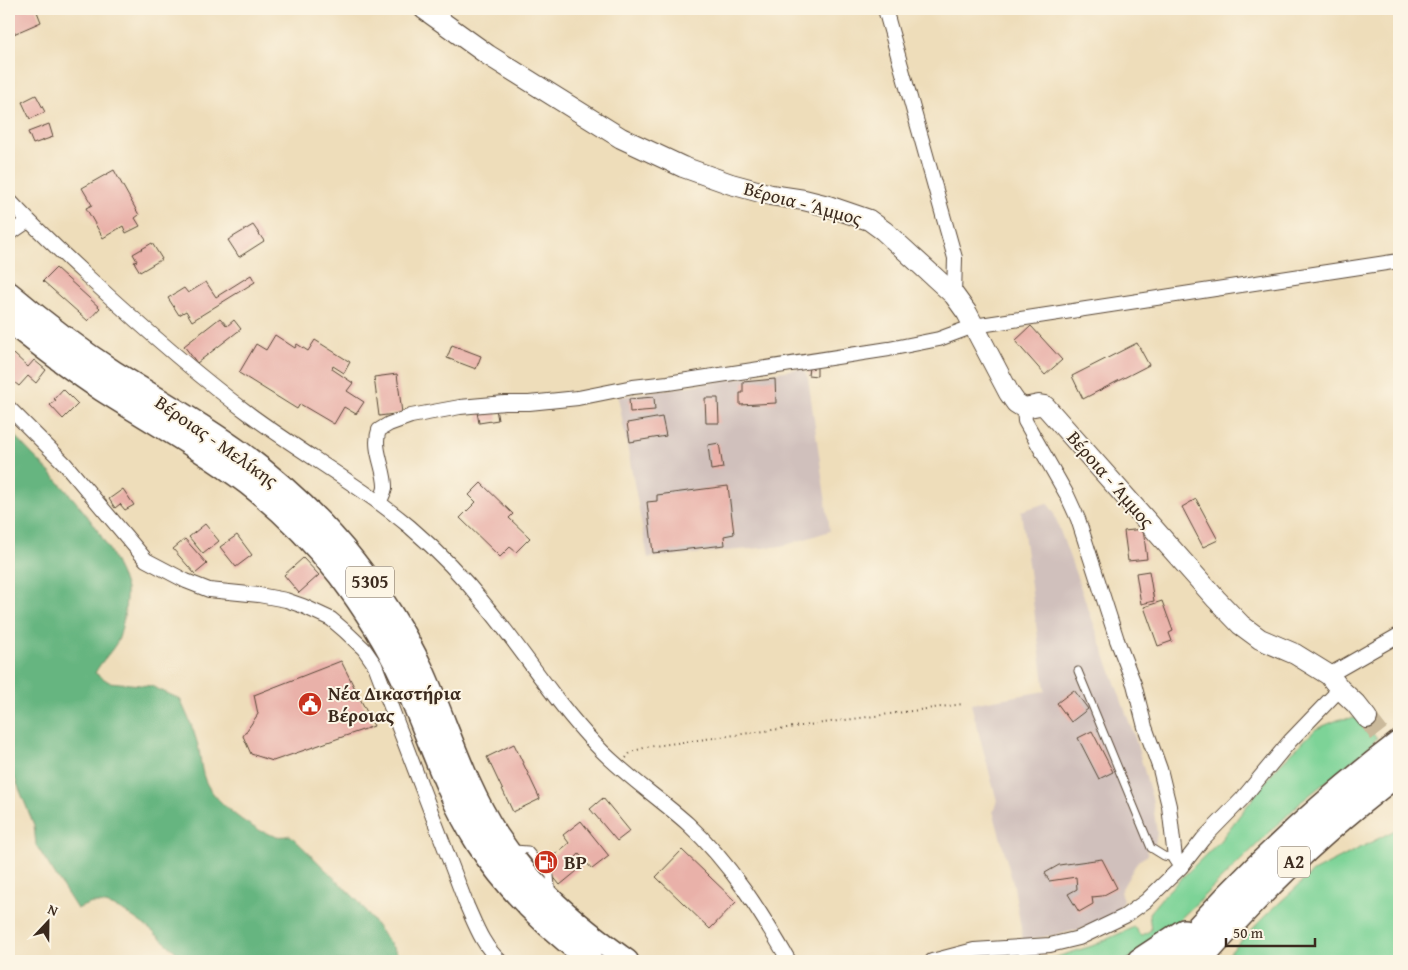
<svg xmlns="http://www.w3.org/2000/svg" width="1408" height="970" viewBox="0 0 1408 970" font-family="'Gentium Book Plus',serif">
<rect width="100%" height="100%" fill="#fcf5e5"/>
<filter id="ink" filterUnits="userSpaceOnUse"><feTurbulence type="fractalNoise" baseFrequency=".02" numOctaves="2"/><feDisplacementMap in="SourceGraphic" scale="10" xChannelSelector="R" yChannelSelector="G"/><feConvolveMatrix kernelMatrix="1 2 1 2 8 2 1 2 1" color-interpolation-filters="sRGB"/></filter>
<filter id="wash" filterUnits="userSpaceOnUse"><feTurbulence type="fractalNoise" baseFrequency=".0096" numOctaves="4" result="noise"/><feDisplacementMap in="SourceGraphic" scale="20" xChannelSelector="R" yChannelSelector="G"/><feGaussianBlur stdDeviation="1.12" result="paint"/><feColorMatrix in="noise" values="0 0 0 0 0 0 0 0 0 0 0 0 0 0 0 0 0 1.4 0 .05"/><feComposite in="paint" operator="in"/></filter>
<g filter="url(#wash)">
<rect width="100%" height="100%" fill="#eeddba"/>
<!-- industrial -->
<path fill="#d0c0bc" d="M803 368 808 378 830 531 783 546 648 558 618 397Z
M1047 503 1053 511 1135 738 1152 798 1157 833 1155 844 1146 850 1148 855 1138 861 1120 892 1124 902 1111 918 1092 926 1057 935 1023 940 1014 887 993 811 997 801 971 704 1045 691 1021 511Z"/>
<!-- green -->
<path fill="#7dd397" stroke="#5c7e5a" d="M1359 718 1377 738 1367 749 1302 801 1178 921 1142 952 1124 961H1016L1050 959 1092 946 1134 927 1141 936 1151 930 1149 913 1164 895 1219 842 1277 767 1316 729 1340 719Z
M1399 828V961H1222L1264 917 1313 872Z"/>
<!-- forest -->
<path fill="#66b580" stroke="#50704f" d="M9 430C49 473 97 515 119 571 121 576 125 583 126 589 127 602 123 626 119 638 114 650 101 661 95 673L109 682 151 686 180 699C186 713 193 727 197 742 201 754 200 768 205 780 213 802 266 845 290 835L358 901 403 961H186C166 943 123 901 95 903 89 903 82 907 77 909L36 845 34 825 9 764Z"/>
<g id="blocks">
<!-- building -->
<path fill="#e9b1a9" d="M9 9H36L41 22 9 36Z
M36 95 45 112 30 119 22 102Z
M49 124 53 137 33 144 28 132Z
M114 170 139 215 135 218 140 226 126 233 123 226 103 238 86 208 92 205 82 188Z
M253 225 264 241 239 257 228 240Z
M152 243 162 259 140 272 134 262 137 261 133 254Z
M56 268 100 308 88 321 43 281Z
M251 275 255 282 192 321 186 311 179 315 168 298 184 288 188 293 206 282 216 297Z
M220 318 227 326 234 320 241 329 197 363 184 346Z
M1031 326 1062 360 1045 375 1015 341Z
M275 335 295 348 297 344 308 351 315 340 350 362 344 373 333 366 332 369 353 383 347 391 364 402 356 414 344 407 334 424 300 404 297 409 239 373 256 344 266 350Z
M1137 343 1149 365 1083 399 1072 376Z
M452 345 481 356 476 369 447 358Z
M14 354 28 367 34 360 46 370 36 383 28 376 19 386 9 378V361Z
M809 367H817V376L808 375Z
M397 374 402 413 379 416 374 377Z
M775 379 776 403 740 405V393H743V382Z
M63 389 78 404 63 419 50 405 56 400 54 399Z
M654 397 655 410 630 412 629 399Z
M705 398H718L719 423H706Z
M496 409 498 420 479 423 477 412Z
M662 417 666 436 630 442 627 423Z
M719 443 723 468 711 470 708 445Z
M481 483 513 514 509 518 530 538 516 552 510 547 500 557 460 518 476 502 469 495Z
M728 486 734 534 724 536 725 545 653 553 647 502 657 501V495Z
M123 489 134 505 125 510 120 504 115 508 109 499Z
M1196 499 1218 540 1203 547 1182 507Z
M205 524 219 541 203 554 189 537Z
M1143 529 1147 559 1128 561 1124 531Z
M237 535 252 555 236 567 220 547Z
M185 539 207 564 195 574 173 549Z
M303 558 319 575 299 593 284 575Z
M1149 571 1154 601 1141 604 1136 573Z
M1162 601 1173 631 1169 633 1172 641 1158 646 1144 607Z
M341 661 374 726 273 761 251 754 243 736 258 714 254 695Z
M1074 690 1088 709 1071 722 1057 703Z
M1092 731 1113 772 1099 779 1078 738Z
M514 744 540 799 513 812 487 757Z
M603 798 630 831 617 841 590 809Z
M581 821 609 856 592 869 579 854 575 858 582 867 560 885 543 864 569 843 563 835Z
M682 850 736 902 710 929 656 877Z
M1102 859 1117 888 1102 896 1092 897 1093 904 1079 912 1068 894 1077 889 1076 877 1049 881 1045 873 1059 865Z"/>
</g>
</g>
<g filter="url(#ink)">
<use href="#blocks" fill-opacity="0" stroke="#564535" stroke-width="1"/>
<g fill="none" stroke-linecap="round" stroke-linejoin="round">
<!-- secondary-tunnel -->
<path stroke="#cab99b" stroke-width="20" stroke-dasharray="20 10" stroke-linecap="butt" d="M1367 718 1399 760"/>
<!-- lane casing -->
<g stroke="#564535" stroke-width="9">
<path id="lane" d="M1078 671 1151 848 1164 856 1175 858
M514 849 528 850 550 876 551 886 549 891"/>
</g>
<!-- street casing -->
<g stroke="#564535" stroke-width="16">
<path id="street" d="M885 9 955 258 954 295
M9 200C34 227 61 252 88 277 141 326 194 373 252 416 304 454 361 486 410 527 438 551 464 578 487 607 524 652 555 702 596 745 624 775 658 797 688 824 730 863 761 912 789 961
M9 234 28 221
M9 408 65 464 146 560 186 581 209 590 259 595 286 600 303 606 331 619 345 631 364 649 375 665 467 906C476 926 483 946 500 961
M1024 408 1025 421 1067 495 1078 519 1117 640 1134 684 1145 727 1160 769 1169 806 1175 858 1181 867
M379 503C381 499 384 493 385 488 386 470 372 449 379 430L389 424 411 416 460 407 505 403H529L578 398 633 387 668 383 889 349 939 339 974 326 1399 261
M1329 675 1399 635
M932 961 974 950 1050 945 1079 938 1125 916 1146 901 1181 867 1203 839 1242 799 1290 741 1340 689"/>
</g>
<!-- secondary casing -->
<g stroke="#564535" stroke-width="22">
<path id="secondary" d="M424 9 488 55 621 138 683 167 731 184 771 195 804 200 828 206 869 220 884 231 954 295 967 313 1009 393 1016 403 1024 408 1039 405 1045 406 1216 599 1241 625 1260 639 1295 654 1329 675 1340 689 1356 704 1367 718"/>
</g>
<!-- primary casing -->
<g stroke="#564535" stroke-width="25">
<path id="primary" d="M9 293C42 321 77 348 114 372 156 398 200 423 240 452 283 484 322 520 355 562 381 595 404 631 422 669 447 724 464 784 497 835 531 887 577 925 627 961
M9 321C39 345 70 369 102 390 151 421 202 449 248 484 281 510 313 542 339 575 363 607 385 641 402 677 427 732 445 792 477 843 507 890 547 928 591 961"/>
</g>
<!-- highway casing -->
<g stroke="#564535" stroke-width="28">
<path id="highway" d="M1140 961 1184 932
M1169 961C1238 881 1315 808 1399 744
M1199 961C1258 892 1326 827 1399 772"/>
</g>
<!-- path -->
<path stroke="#564535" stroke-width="2" stroke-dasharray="1 4" stroke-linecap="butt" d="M626 758 631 752 647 747 963 704"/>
<!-- lane -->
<use href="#lane" stroke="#fff" stroke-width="7"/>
<!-- street -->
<use href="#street" stroke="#fff" stroke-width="14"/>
<!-- secondary -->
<use href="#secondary" stroke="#fff" stroke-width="20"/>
<!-- primary -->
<use href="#primary" stroke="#fff" stroke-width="22"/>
<!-- highway -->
<use href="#highway" stroke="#fff" stroke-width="25"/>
</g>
</g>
<!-- icons -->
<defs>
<g id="civic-disc" transform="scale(1.25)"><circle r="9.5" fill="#c8321e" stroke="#fcf5e5"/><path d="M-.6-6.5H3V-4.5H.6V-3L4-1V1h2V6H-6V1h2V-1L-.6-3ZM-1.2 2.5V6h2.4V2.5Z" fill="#fff"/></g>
<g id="fuel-disc" transform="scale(1.25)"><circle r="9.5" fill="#c8321e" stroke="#fcf5e5"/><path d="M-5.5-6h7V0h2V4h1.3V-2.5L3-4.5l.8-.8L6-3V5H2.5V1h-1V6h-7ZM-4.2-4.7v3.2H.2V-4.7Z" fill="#fff"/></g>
</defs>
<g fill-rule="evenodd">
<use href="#civic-disc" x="310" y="704"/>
<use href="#fuel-disc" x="546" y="862"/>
</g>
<g text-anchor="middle" stroke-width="4" stroke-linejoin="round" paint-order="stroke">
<!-- shield labels -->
<g fill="#fcf5e5" stroke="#75675a" stroke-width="1">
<rect x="346" y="566.5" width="48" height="31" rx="4"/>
<rect x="1278" y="846.5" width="32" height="31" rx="4"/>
</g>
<g font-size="18" font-weight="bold" fill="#3b2a1e">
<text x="370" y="588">5305</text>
<text x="1294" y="868">Α2</text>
</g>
<!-- street labels -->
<g font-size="19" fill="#3b2a1e" stroke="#fcf5e5">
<text transform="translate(803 203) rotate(15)" y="7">Βέροια - Άμμος</text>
<text transform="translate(217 441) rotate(35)" y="7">Βέροιας - Μελίκης</text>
<text transform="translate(1111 479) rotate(49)" y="7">Βέροια - Άμμος</text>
</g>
<!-- poi labels -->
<g font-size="19" font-weight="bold" fill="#3b2a1e" stroke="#fcf5e5" text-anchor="start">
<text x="328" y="700">Νέα Δικαστήρια<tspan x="328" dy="22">Βέροιας</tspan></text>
<text x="564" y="869">BP</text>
</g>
</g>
<!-- margin -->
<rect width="1408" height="970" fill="none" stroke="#fcf5e5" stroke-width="30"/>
<!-- north arrow -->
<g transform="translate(48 922) rotate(22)" stroke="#fcf5e5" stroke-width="4" paint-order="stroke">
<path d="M0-4L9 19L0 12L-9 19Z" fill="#3b2a1e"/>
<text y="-8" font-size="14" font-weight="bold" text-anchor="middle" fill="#3b2a1e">N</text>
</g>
<!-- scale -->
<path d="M1226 938v8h89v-8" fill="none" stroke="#3b2a1e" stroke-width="2.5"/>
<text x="1233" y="938" font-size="15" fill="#3b2a1e" stroke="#fcf5e5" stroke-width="4" paint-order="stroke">50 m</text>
</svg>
